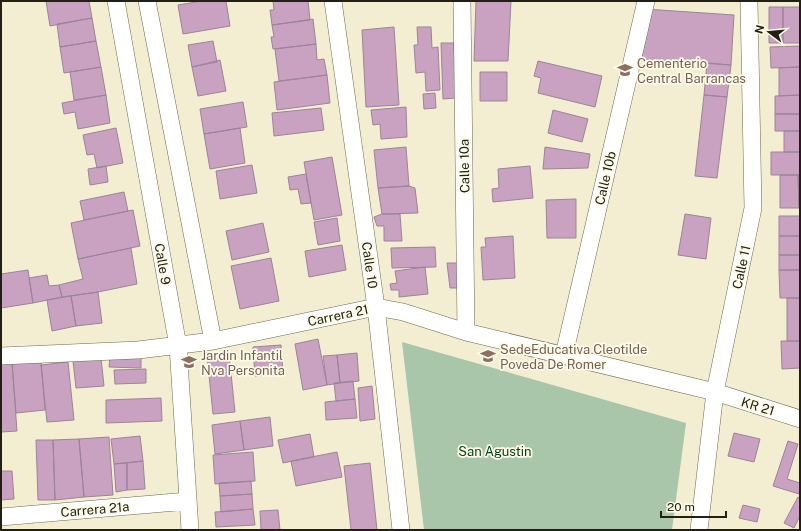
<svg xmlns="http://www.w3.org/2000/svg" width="801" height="531" viewBox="0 0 801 531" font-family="'Public Sans',sans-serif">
<rect width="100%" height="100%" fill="#f3eed1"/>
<!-- green -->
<path fill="#a9c6aa" d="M402 342 686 423 672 530H424Z"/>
<!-- building -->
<path fill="#c9a2c2" stroke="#9b8497" d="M46 1H89L92 18 50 26Z
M202 1H226L230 26 183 34 178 5Z
M273 1H308L310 20 272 25 270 10H274Z
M476 1H511L508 61H474Z
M769 7H783V43H769Z
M783 7H800V43H783Z
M645 9 734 15 731 65 642 59Z
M92 18 96 41 60 47 57 24Z
M313 19 316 44 273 49 271 37H274L272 25Z
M394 27 399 105 366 107 362 30Z
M417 27H431L432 48 438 47 440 90 426 91 425 72 416 73 414 45H418Z
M96 41 101 67 64 73 60 47Z
M213 41 217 62 192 67 188 45Z
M441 43H454L456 98 443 99Z
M316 44 317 60 324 59 327 75 279 81 275 49Z
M800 46V67L771 68 770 47Z
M220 60 226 91 198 96 192 67Z
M538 61 602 76 595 107 538 93 541 78 534 76Z
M707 63 731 65 727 97 704 95Z
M101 67 106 95 74 100 70 72Z
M800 67V95L779 96V68Z
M480 72H507V101H480Z
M327 75 330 103 277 110 274 82Z
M435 93 436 108 424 109 423 94Z
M106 95 110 123 78 129 75 112 64 114 62 103Z
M704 95 727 97 717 178 695 176Z
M800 95V114H775V96Z
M243 102 247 127 204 134 200 109Z
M406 107 407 137 381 139 380 124 373 125 371 110Z
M321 108 324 130 274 136 272 113Z
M553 110 588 119 582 142 548 133Z
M775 114H800V131H775Z
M116 128 123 163 97 168 94 154 87 155 83 135Z
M240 128 245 163 210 169 204 134Z
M784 131H800V152H784Z
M406 147 409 186 378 188 374 150Z
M545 147 590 154 588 168 543 169Z
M771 152H800V175H771Z
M332 157 342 215 314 220 304 162Z
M252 165 257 193 220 199 216 171Z
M106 166 108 182 90 185 88 169Z
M530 166 533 198 493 202 492 189 499 188 498 169Z
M306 174 311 203 301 204 298 189 290 190 288 177Z
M780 175H798L799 208H780Z
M798 175H800V208H799Z
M409 186 415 188 418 213 382 214 378 188Z
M124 192 128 211 84 220 80 201Z
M576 199V238H547L546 200Z
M133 210 140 246 78 259 71 223Z
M382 214H400L402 241H384V226H377L374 217Z
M685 214 711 218 706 259 678 255Z
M779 216H800V236H779Z
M337 218 340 241 318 245 314 222Z
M263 223 269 252 232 260 226 231Z
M513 236 515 278 483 280 481 247H486L485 238Z
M779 236H800V255H779Z
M342 245 346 270 309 277 305 251Z
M435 247 436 267 392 268 391 248Z
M131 248 137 284 98 292 62 297 59 285 83 279 78 259Z
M779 255H800V270H779Z
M271 258 279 301 240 309 231 266Z
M447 263H458L461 288H450Z
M425 267 428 294 399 297V290H391L390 284 397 283 395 271Z
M28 270 33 303 1 308V274Z
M779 270H800V298H780Z
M47 275 49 286 59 285 62 297 33 303 29 278Z
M98 292 102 323 76 326 71 296Z
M71 296 76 326 52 331 47 300Z
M787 298H800V341H787Z
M318 339 327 385 303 390 295 344Z
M781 341H800V368L782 369Z
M281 345 283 374 255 376 253 347Z
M357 353 359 381 340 383 337 355Z
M229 354 235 412 213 414 207 356Z
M337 355 340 383 327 385 323 356Z
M110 357 141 358V368L109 367Z
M101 358 104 386 76 388 73 361Z
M41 361 45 410 16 413 12 363Z
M68 362 74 420 47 422 41 365Z
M12 363 17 431 1 432V364Z
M146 369V383L115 384 114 370Z
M353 381 355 399 336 401 334 383Z
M372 386 375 419 360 421 358 388Z
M161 398 162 421 106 423V400Z
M355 399 357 418 326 420 325 402Z
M270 417 273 446 244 450 240 421Z
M240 421 244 450 215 454 212 425Z
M734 433 760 439 754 462 728 456Z
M310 434 314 457 283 463 278 440Z
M140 436 143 461 114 464 111 439Z
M109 437 113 495 84 497 79 439Z
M79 439 84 497 55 500 53 440Z
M36 440H53L55 500H38Z
M788 441 798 444 787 479 800 483 799 494 773 486Z
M253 452 255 481 215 484 213 455Z
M337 452 342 477 296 486 291 461Z
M143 461 145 489 127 490V463Z
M127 463V490L116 492 114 464Z
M370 463 377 530H351L344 466Z
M1 471H12L14 499 1 500Z
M251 481 252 494 220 496 219 483Z
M252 494 253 509 221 512 220 496Z
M798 497 800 498V516L794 528 784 523Z
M743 505 760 509 757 522 739 518Z
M253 509 255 525 216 527 215 512Z
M278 510 280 530H261L260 511Z"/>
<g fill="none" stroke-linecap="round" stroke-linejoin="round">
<!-- minor casing -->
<g stroke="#6d684e" stroke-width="18">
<path id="minor" d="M116 1 178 346 190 530
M147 1 213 341
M333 1 376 307 401 530
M462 1 466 332
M564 355 646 1
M1 356 138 350 213 341 376 307 403 312 466 332 715 392 800 419
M1 517 188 501
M699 530 715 392 753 208 749 1"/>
</g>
<!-- minor -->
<use href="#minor" stroke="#fff" stroke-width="17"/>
</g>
<!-- icons -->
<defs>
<g id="school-bare" transform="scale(1.2)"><path d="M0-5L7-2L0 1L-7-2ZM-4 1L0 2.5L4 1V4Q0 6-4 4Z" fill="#8d6e63" stroke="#fefbe9" stroke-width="2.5" paint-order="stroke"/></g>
</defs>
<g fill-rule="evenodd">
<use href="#school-bare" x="625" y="70"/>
<use href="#school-bare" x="488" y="356"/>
<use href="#school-bare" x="189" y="362"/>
</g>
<g text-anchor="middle" stroke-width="3.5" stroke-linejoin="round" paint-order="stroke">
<!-- education labels -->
<g font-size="13" fill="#785e54" stroke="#fefbe9" text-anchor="start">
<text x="637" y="68">Cementerio<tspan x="637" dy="15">Central Barrancas</tspan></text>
<text x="500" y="354">SedeEducativa Cleotilde<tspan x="500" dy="15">Poveda De Romer</tspan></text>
<text x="201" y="360">Jardin Infantil<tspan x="201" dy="15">Nva Personita</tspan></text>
</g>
<!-- street labels -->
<g font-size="13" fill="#222015" stroke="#fefbe9">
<text transform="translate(464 166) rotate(-91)" y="5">Calle 10a</text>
<text transform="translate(605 178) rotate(-77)" y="5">Calle 10b</text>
<text transform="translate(163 264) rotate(80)" y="5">Calle 9</text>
<text transform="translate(370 265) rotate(82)" y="5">Calle 10</text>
<text transform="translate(741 267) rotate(-78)" y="5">Calle 11</text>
<text transform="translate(338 315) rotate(-12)" y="5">Carrera 21</text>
<text transform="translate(758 406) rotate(17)" y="5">KR 21</text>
<text transform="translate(95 509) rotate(-5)" y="5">Carrera 21a</text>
</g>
<!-- park labels -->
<g font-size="13" fill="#033e11" stroke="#fefbe9">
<text x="495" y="456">San Agustin</text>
</g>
</g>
<!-- border -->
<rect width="801" height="531" fill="none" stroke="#222015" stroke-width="4"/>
<!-- north arrow -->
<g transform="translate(769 32) rotate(286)" stroke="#fefbe9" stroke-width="3" paint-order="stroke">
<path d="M0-3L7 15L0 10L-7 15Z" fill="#222015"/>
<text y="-6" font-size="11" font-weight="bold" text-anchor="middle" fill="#222015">N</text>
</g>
<!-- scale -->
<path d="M661 511v6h65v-6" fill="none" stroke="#222015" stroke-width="2"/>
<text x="667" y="511" font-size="12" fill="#222015" stroke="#fefbe9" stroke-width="3" paint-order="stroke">20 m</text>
</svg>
